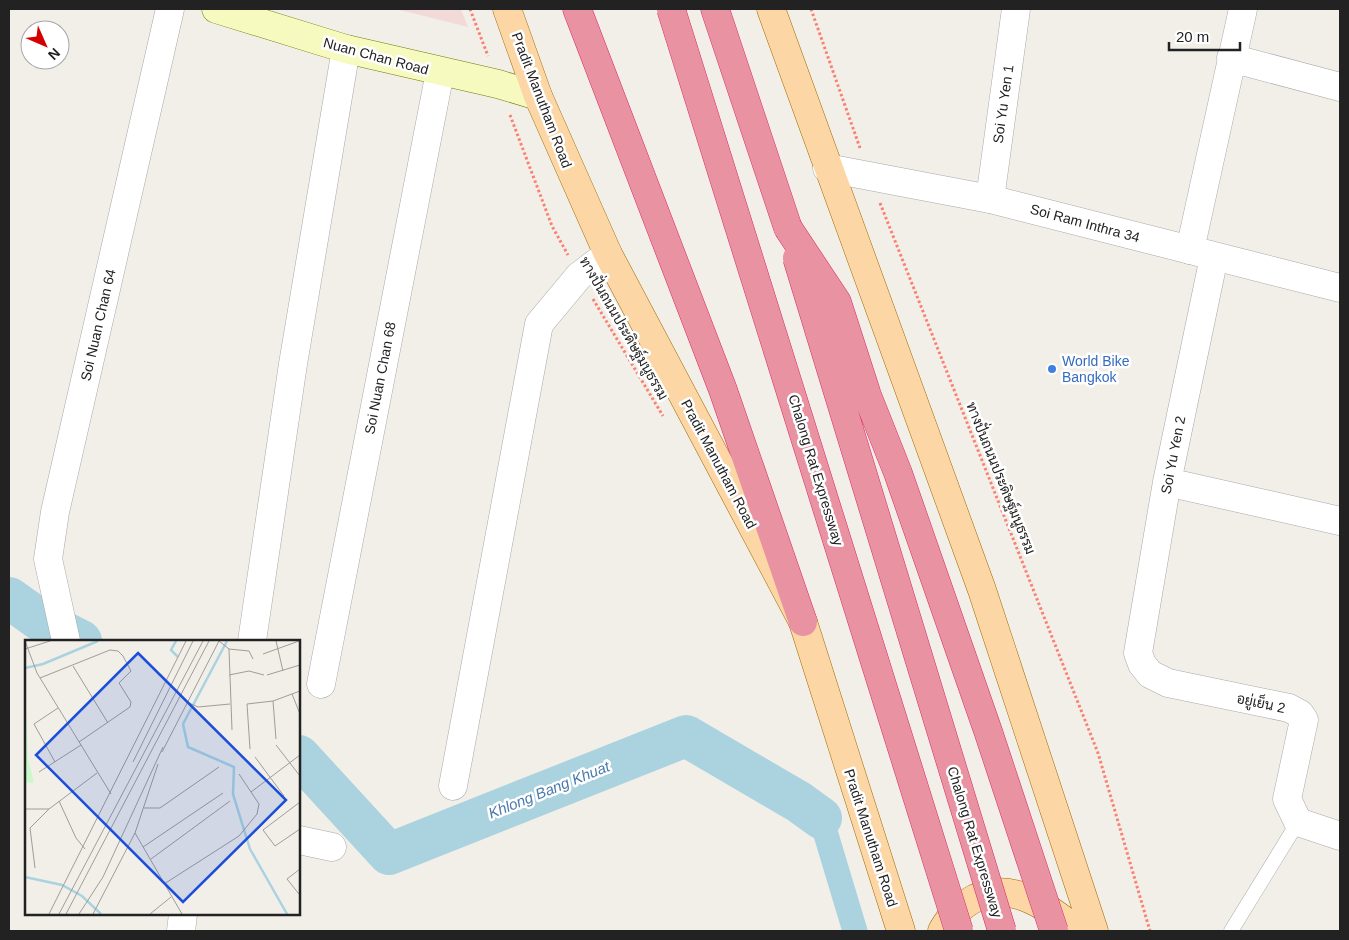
<svg xmlns="http://www.w3.org/2000/svg" width="1349" height="940" viewBox="0 0 1349 940" font-family="Helvetica,Sarabun,sans-serif">
<rect width="100%" height="100%" fill="#f2efe9"/>
<!-- commercial -->
<path fill="#f2dad9" d="M396 9H461L468 27Z"/>
<g fill="none" stroke-linecap="round" stroke-linejoin="round">
<!-- canal -->
<path stroke="#aad3df" stroke-width="25" d="M821 818 855 931"/>
<!-- river -->
<path stroke="#aad3df" stroke-width="42" d="M9 598 40 620 81 641
M299 756 389 854 686 736 799 802 821 818"/>
<!-- service casing -->
<g stroke="#a9a9a9" stroke-width="15">
<path id="service" d="M1231 931 1298 822"/>
</g>
<!-- minor casing -->
<g stroke="#a9a9a9" stroke-width="29">
<path id="minor" d="M1231 58 1340 87
M990 199 1016 9
M1190 250 1243 9
M1214 257 1167 482 1138 653 1142 664 1150 674 1168 683 1289 708 1300 714 1304 720 1287 799 1298 822 1340 836
M1167 482 1340 521
M66 641 48 559 55 512 170 9
M252 641 293 364 346 49
M321 684 440 72
M453 786 539 324 579 276 608 254
M299 840 332 847
M181 931 183 914"/>
</g>
<!-- tertiary casing -->
<g stroke="#a9a9a9" stroke-width="29">
<path id="tertiary" d="M827 168 990 199 1340 288"/>
</g>
<!-- secondary casing -->
<g stroke="#707d05" stroke-width="29">
<path id="secondary" d="M216 9 346 49 498 84 538 96"/>
</g>
<!-- primary casing -->
<g stroke="#a06b00" stroke-width="29">
<path id="primary" d="M507 9 538 96 608 254 803 622 901 931
M771 9 982 590 1094 931
M942 931C947 921 958 909 967 903 1008 876 1046 906 1078 931"/>
</g>
<!-- motorway casing -->
<g stroke="#dc2a67" stroke-width="29">
<path id="motorway" d="M577 9 723 390 803 622
M715 9 788 228"/>
</g>
<!-- path -->
<path stroke="#fa8072" stroke-width="3" stroke-dasharray="2.5 2.5" stroke-linecap="butt" d="M470 9 488 56
M811 9 860 148
M510 115 552 226 568 255
M880 203 1098 753 1150 931
M593 299 663 416"/>
<!-- service -->
<use href="#service" stroke="#fff" stroke-width="14"/>
<!-- minor -->
<use href="#minor" stroke="#fff" stroke-width="28"/>
<!-- tertiary -->
<use href="#tertiary" stroke="#fff" stroke-width="28"/>
<!-- secondary -->
<use href="#secondary" stroke="#f7fabf" stroke-width="28"/>
<!-- primary -->
<use href="#primary" stroke="#fcd6a4" stroke-width="28"/>
<!-- motorway -->
<use href="#motorway" stroke="#e892a2" stroke-width="28"/>
<!-- motorway-bridge casing -->
<g stroke="#dc2a67" stroke-width="29" stroke-linecap="butt">
<path id="motorway-bridge" d="M671 9 959 931
M788 228 837 302 867 395 898 473 988 731 1054 931
M797 258 1002 931"/>
</g>
<!-- motorway-bridge -->
<use href="#motorway-bridge" stroke="#e892a2" stroke-width="28"/>
</g>
<!-- markers -->
<circle fill="#3f7fe0" stroke="#fff" stroke-width="2" cx="1052" cy="369" r="5"/>
<g text-anchor="middle" stroke-width="5" stroke-linejoin="round" paint-order="stroke">
<!-- street labels -->
<g font-size="14" fill="#222" stroke="#fff">
<text transform="translate(376 56) rotate(15)" y="5">Nuan Chan Road</text>
<text transform="translate(542 100) rotate(69)" y="5">Pradit Manutham Road</text>
<text transform="translate(1003 104) rotate(-82)" y="5">Soi Yu Yen 1</text>
<text transform="translate(1085 223) rotate(15)" y="5">Soi Ram Inthra 34</text>
<text transform="translate(98 325) rotate(-77)" y="5">Soi Nuan Chan 64</text>
<text transform="translate(624 328) rotate(60)" y="5">ทางปั่นถนนประดิษฐ์มนูธรรม</text>
<text transform="translate(380 378) rotate(-79)" y="5">Soi Nuan Chan 68</text>
<text transform="translate(1173 455) rotate(-79)" y="5">Soi Yu Yen 2</text>
<text transform="translate(719 464) rotate(62)" y="5">Pradit Manutham Road</text>
<text transform="translate(816 470) rotate(73)" y="5">Chalong Rat Expressway</text>
<text transform="translate(1001 478) rotate(68)" y="5">ทางปั่นถนนประดิษฐ์มนูธรรม</text>
<text transform="translate(1261 703) rotate(12)" y="5">อยู่เย็น 2</text>
<text transform="translate(871 838) rotate(72)" y="5">Pradit Manutham Road</text>
<text transform="translate(975 842) rotate(73)" y="5">Chalong Rat Expressway</text>
</g>
<!-- shop labels -->
<g font-size="14" fill="#366cbe" stroke="#fff" text-anchor="start">
<text x="1062" y="366">World Bike<tspan x="1062" dy="16">Bangkok</tspan></text>
</g>
<!-- water labels -->
<g font-size="15" font-style="italic" fill="#4a7aab" stroke="#fff">
<text transform="translate(549 790) rotate(-22)" y="5">Khlong Bang Khuat</text>
</g>
</g>
<!-- overview -->
<g transform="translate(25 640)">
<rect width="275" height="275" fill="#f2efe9"/>
<path d="M0 37 3 118 9 143 0 142Z" fill="#c8facc"/>
<path fill="none" stroke="#aad3df" stroke-width="2.5" d="M151 1 146 10 153 17M0 28 18 24 73 1M158 84 202 1M158 84 163 107 209 127 208 154 225 209 262 274M0 237 37 245 57 256 76 274"/>
<path fill="none" stroke="#9f9d99" stroke-width="1" d="M0 1 12 33 86 154M194 1 204 9 207 90M251 1 258 31M0 9 25 1M204 9 224 11 228 19M238 14 274 1M48 26 83 83M204 35 224 31 239 35M242 35 275 25M15 38 85 10 93 11 98 16 106 31 94 43 106 62 105 67 54 102M267 54 275 74M248 61 251 99M162 62 173 67 205 64M251 105 275 136M225 109 222 64 248 61 275 51M137 112 194 1M230 117 259 156M30 122 9 84 33 68M108 122 168 1M14 132 56 105M226 152 275 115M34 161 51 198 60 209M275 162 238 190 250 206 275 189M119 168H135L194 127M0 169H24M110 193 157 274M118 207 198 153M126 219 205 161M10 228 5 188 24 169 72 133M139 244 214 196 232 174 234 164 214 134M274 254 262 239 275 229M24 274 161 1M34 274 178 1M41 274 184 1M54 274 78 237 138 107M68 274 110 193 133 124M125 274 146 257"/>
<path fill="#1d4ed8" fill-opacity="0.15" stroke="#1d4ed8" stroke-width="2.5" d="M113 13 261 160 158 262 11 115Z"/>
<rect width="275" height="275" fill="none" stroke="#222" stroke-width="2.5"/>
</g>
<!-- border -->
<rect width="1349" height="940" fill="none" stroke="#222222" stroke-width="20"/>
<!-- north arrow -->
<g transform="translate(45 45) rotate(135)"><circle r="24" fill="#ffffff" stroke="#a7a7a7"/>
<path d="M0-4L9 19L0 12L-9 19Z" fill="#d40000"/>
<text y="-8" font-size="14" font-weight="bold" text-anchor="middle" fill="#222222">N</text>
</g>
<!-- scale -->
<path d="M1169 42v8h71v-8" fill="none" stroke="#222222" stroke-width="2.5"/>
<text x="1176" y="42" font-size="15" fill="#222222" stroke="#ffffff" stroke-width="4" paint-order="stroke">20 m</text>
</svg>
